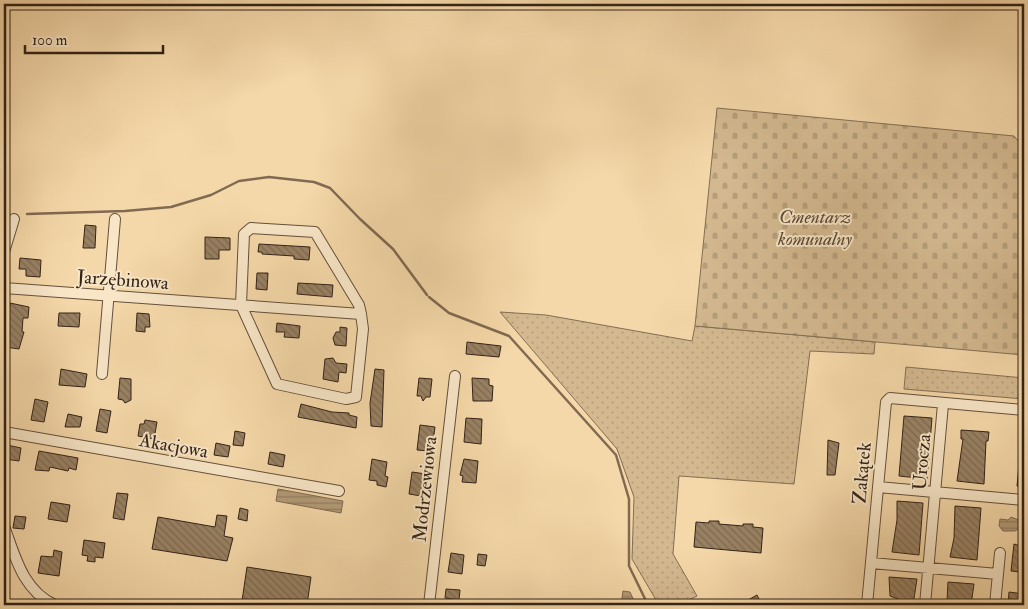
<svg xmlns="http://www.w3.org/2000/svg" width="1028" height="609" viewBox="0 0 1028 609" font-family="'IM FELL Double Pica',serif">
<defs>
<pattern id="grass-dots" width="8" height="8" patternUnits="userSpaceOnUse" patternTransform="scale(1.25)"><rect width="8" height="8" fill="#d4b990"/><path d="M2 2h.1M6 6h.1" fill="none" stroke="#b69f7b" stroke-width="1.8" stroke-linecap="round"/></pattern>
<pattern id="cemetery-stones" width="16" height="16" patternUnits="userSpaceOnUse" patternTransform="scale(1.25)"><rect width="16" height="16" fill="#d4b990"/><path d="M2 7V4a2 2 0 0 1 4 0v3zM10 15v-3a2 2 0 0 1 4 0v3z" fill="#b69f7b"/></pattern>
<pattern id="water-rules" width="6" height="5" patternUnits="userSpaceOnUse" patternTransform="scale(1.25)"><rect width="6" height="5" fill="#b39a77"/><path d="M0 2.5h6" fill="none" stroke="#927d61"/></pattern>
<pattern id="building-back-hatch" width="6" height="6" patternUnits="userSpaceOnUse" patternTransform="scale(1.25)"><rect width="6" height="6" fill="#988163"/><path d="M-1 5l2 2M0 0l6 6M5-1l2 2" fill="none" stroke="#7d6951"/></pattern>
</defs>
<rect width="100%" height="100%" fill="#f5d8a9"/>
<filter id="stains"><feTurbulence type="fractalNoise" baseFrequency=".004" numOctaves="4"/><feColorMatrix values="0 0 0 0 .2 0 0 0 0 .09 0 0 0 0 .02 0 0 0 .5 -.17"/></filter>
<radialGradient id="worn" r=".72"><stop offset=".6" stop-color="#630" stop-opacity="0"/><stop offset="1" stop-color="#630" stop-opacity=".3"/></radialGradient>
<!-- grass -->
<path fill="url(#grass-dots)" stroke="#846e54" d="M500 312 546 315 692 341 695 326 875 342 874 354 810 351 794 484 679 476 673 554 697 596 678 605H659L632 559 634 497 617 449Z
M906 367 1024 378V399L904 389Z"/>
<!-- cemetery -->
<path fill="url(#cemetery-stones)" stroke="#846e54" d="M717 108 1014 136 1024 148V355L695 326Z"/>
<!-- water -->
<path fill="url(#water-rules)" stroke="#806a51" d="M278 489 343 501 341 513 276 501Z
M1011 517 1019 520 1024 517V526L1015 531H1003L999 526 1000 519 1008 520Z
M623 591 630 592 636 605H621Z"/>
<g fill="none" stroke-linecap="round" stroke-linejoin="round">
<!-- stream -->
<path stroke="#806a51" stroke-width="2.5" d="M4 209 6 210
M27 214 125 211 171 207 211 195 239 181 269 177 314 182 330 188 360 219 393 249 427 295
M429 297 449 313 509 336 616 455 629 499V566L648 605"/>
</g>
<!-- building -->
<path fill="url(#building-back-hatch)" stroke="#332217" d="M85 225 96 226 95 248H83Z
M205 237 230 238V250H219V259H205Z
M259 244 310 247 309 260 294 259V256L262 254V252H258Z
M20 258 41 260 40 277 26 276V269H19Z
M257 273H268L267 290 256 289Z
M298 283 333 285 332 297 297 294Z
M10 303 29 307 28 318H23L22 332H24L19 349 5 347 6 338H4V329H8Z
M59 313H80L79 327 58 326Z
M137 313 149 314 150 327H145V332L136 331Z
M277 323 300 326 299 338 284 337 285 332H276Z
M340 327 347 328 346 346 335 345 333 338 336 332H340Z
M467 342 501 346 499 357 466 354Z
M333 358 336 363 347 364 346 373 339 372 338 382 323 379 325 359Z
M61 369 87 374 85 387 59 385Z
M375 369 384 370 382 427 371 426 370 403Z
M120 378 131 379V400L125 403 123 400 118 399Z
M419 378 432 379 430 397H426L423 401 421 396H417Z
M472 378 489 379V385L493 386 492 401H473Z
M35 399 48 402 44 422 31 420Z
M301 404 332 412 349 413V415L357 417 356 428 298 417Z
M100 409 111 411 107 433 96 431Z
M68 414 82 417 80 427H65Z
M904 416 932 418 927 479 899 476Z
M466 418 482 419 481 444 464 442Z
M145 420 157 422 154 439 138 436 140 424H144Z
M420 425 435 427 433 442 430 441 429 451 417 450Z
M961 430 989 432 988 441H986L984 484 957 481 963 439H961Z
M235 431 245 433 243 446 233 445Z
M828 440 839 443 835 475H827Z
M216 443 230 446 228 457 214 455Z
M7 445 21 448 19 461 5 459 4 449H6Z
M39 451 78 458 76 470 69 468 68 471 50 467 49 471 35 470Z
M270 452 285 455 283 467 268 464Z
M372 459 387 462 385 476 388 477 386 487 377 485V481L369 480Z
M464 459 478 461 476 483 462 482 463 476 460 475Z
M1019 465 1024 466V487L1017 486Z
M412 472 426 474 421 496 409 494Z
M117 493 128 494 124 520 113 518Z
M897 501 923 503 919 555 892 552 897 520Z
M51 502 70 505 67 522 48 519Z
M955 506 981 508 977 560 950 557 954 538Z
M240 508 248 510 247 521 238 519Z
M217 515 227 516 224 536 233 538 227 561 152 549 158 517 215 527Z
M15 516 26 517 24 529 13 528Z
M709 521H719V524L743 526V524H753V527L763 528 761 553 694 547 696 522 709 523Z
M84 540 105 543 103 558 95 557V562L87 561 88 556 82 555Z
M1014 544 1024 547V571L1020 572 1011 571Z
M54 550 62 552 59 576 38 573 41 556 53 557Z
M451 553 464 555 462 574 448 572Z
M478 554 487 555 485 566 477 565Z
M247 567 311 577 307 605H268L242 601Z
M889 577 917 579 913 605H897L898 599 890 596Z
M948 582 974 584 971 605H955L947 601Z
M446 589 460 590 459 600 445 598Z
M1009 592 1024 594V605H1008Z
M757 595 762 605H739Z"/>
<g fill="none" stroke-linecap="round" stroke-linejoin="round">
<!-- minor casing -->
<g stroke="#64503c" stroke-width="12">
<path id="minor" d="M4 252 14 219
M4 288 361 314 363 329 356 397 346 399 277 384 241 305 244 234 251 228 315 232 359 305 361 314
M102 374 115 219
M4 432 339 491
M878 487 1024 500
M4 526C15 556 23 591 55 605
M871 563 998 574
M429 605 455 376
M867 605 886 402 890 398 1024 410
M925 605 943 404
M995 605 1000 553"/>
</g>
<!-- minor -->
<use href="#minor" stroke="#f8e6c7" stroke-width="10"/>
</g>
<g text-anchor="middle" stroke-width="4" stroke-linejoin="round" paint-order="stroke">
<!-- park labels -->
<g font-size="19" font-style="italic" fill="#5b4835" stroke="#f8e6c7">
<text x="815" y="223">Cmentarz<tspan x="815" dy="22">komunalny</tspan></text>
</g>
<!-- street labels -->
<g font-size="19" fill="#332217" stroke="#f8e6c7">
<text transform="translate(123 279) rotate(4)" y="7">Jarzębinowa</text>
<text transform="translate(174 445) rotate(10)" y="7">Akacjowa</text>
<text transform="translate(921 462) rotate(-85)" y="7">Urocza</text>
<text transform="translate(861 473) rotate(-85)" y="7">Zakątek</text>
<text transform="translate(424 489) rotate(-84)" y="7">Modrzewiowa</text>
</g>
</g>
<!-- margin -->
<rect width="1028" height="609" fill="none" stroke="#f5d8a9" stroke-width="20"/>
<rect x="5" y="5" width="1018" height="599" fill="none" stroke="#332217" stroke-width="2.5"/>
<rect x="10" y="10" width="1008" height="589" fill="none" stroke="#332217"/>
<!-- scale -->
<path d="M25 45v8h138v-8" fill="none" stroke="#332217" stroke-width="2.5"/>
<text x="32" y="45" font-size="15" fill="#332217" stroke="#f8e6c7" stroke-width="4" paint-order="stroke">100 m</text>
<rect width="100%" height="100%" filter="url(#stains)"/>
<rect width="100%" height="100%" fill="url(#worn)"/>
</svg>
